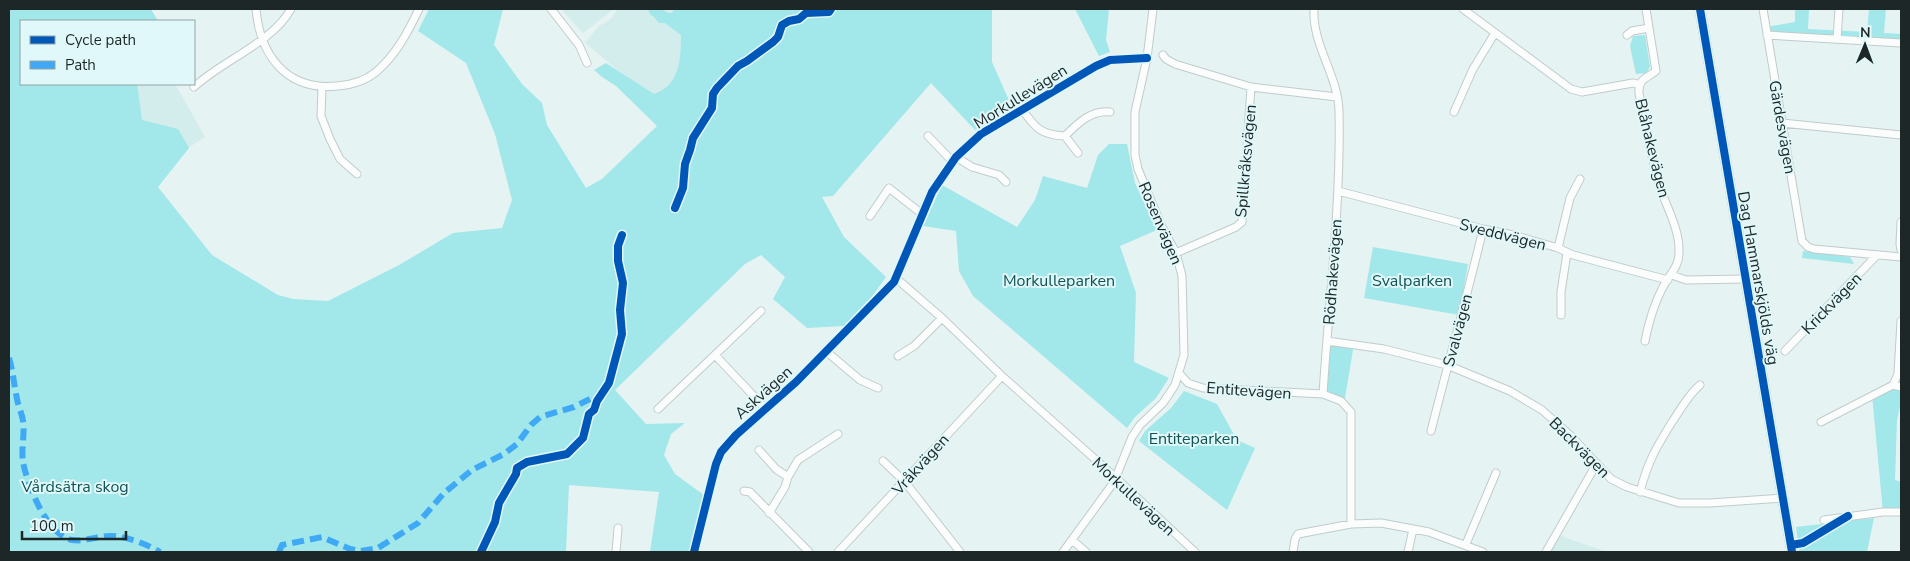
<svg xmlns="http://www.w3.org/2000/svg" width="1910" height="561" viewBox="0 0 1910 561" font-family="'Nunito Sans',sans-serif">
<rect width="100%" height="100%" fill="#e6f3f3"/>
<!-- built -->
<path fill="#d3ecec" d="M561 9H614L583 33Z
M617 9H715L676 118 585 43 599 26 611 19Z
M115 84H175L205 137 154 170Z
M1555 534 1607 552H1546Z"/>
<!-- green -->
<path fill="#a2e7e9" d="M9 9H151L158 21H21V84H137L142 120 178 129 189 148 158 187 212 255 278 295 293 299 328 301 399 265 453 233 502 228 512 200 495 134 466 63 418 31 429 9H503L494 45 522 84 542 103 547 125 586 188 602 179 657 126 616 86 602 77 594 70 606 63 654 94C680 86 681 58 681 35L665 23H659L654 17 650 14 648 9H660L669 13H672L674 9H992V62L1011 105 975 130 931 83 833 196 822 197 844 237 886 277 873 295 844 326 807 328 773 299 785 277 761 255 745 264 615 390 646 424 685 423 671 434 664 455 675 474 708 498 694 552H650L659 492 569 485 566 552H9Z
M1075 9H1109L1106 40 1110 52 1099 56Z
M1795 9H1809L1808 29 1867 32 1869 9H1886L1884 33 1901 34V43L1767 35 1766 27 1795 22Z
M1645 35 1650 67 1646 73 1636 74 1630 46 1633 36Z
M1109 144H1127L1135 183 1157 230 1120 246 1136 293 1134 362 1169 378 1156 398 1135 417 1127 428 973 296 959 271 956 231 923 226 942 185 1017 227 1035 200 1043 176 1087 188 1098 155Z
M1373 247 1468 264 1459 315 1364 298Z
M1803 251 1850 257 1854 264 1802 258Z
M1327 341 1354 344 1344 404 1323 394Z
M1893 385 1901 387V402L1897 420 1895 480 1901 482V512H1883L1872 395Z
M1184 391 1217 404 1237 440 1255 448 1227 510 1139 441 1145 431 1171 408Z
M1874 518 1867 552H1799L1796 527Z"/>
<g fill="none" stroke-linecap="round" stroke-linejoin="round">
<!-- minor casing -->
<g stroke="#c1cbcb" stroke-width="9">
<path id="minor" d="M256 9C260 55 286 91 337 86 351 85 365 81 376 72 396 55 408 32 419 9
M551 9 579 45 587 63
M1314 9C1312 45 1338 75 1339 111 1341 205 1329 300 1323 394L1341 401 1351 412V524
M1463 9 1571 89 1582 92 1633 83 1637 84 1639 86
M1763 9 1802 241 1808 247 1814 249 1901 257
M1627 35 1632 31 1649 28
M1767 35 1901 43
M1837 39 1839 9
M1163 55 1166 59 1175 64 1251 87 1337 97
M194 87C223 60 272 43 291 9
M322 88 321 116 330 139 340 159 357 174
M1022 109C1035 128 1041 135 1065 136L1078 153
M1454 112 1473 69 1495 33
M1782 123 1901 135
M928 136 953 162
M1065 136C1078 123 1091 110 1110 112
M956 157 972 167 999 175 1006 182
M1338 191 1483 229 1513 235 1558 248 1573 255 1668 280
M870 216 889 188 922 214
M1901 222 1900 244 1901 250
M1558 248 1570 198 1580 179
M1176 253 1236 227 1242 222 1251 87
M1672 275 1686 280 1745 279
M897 279 942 318 1002 376 1115 477 1195 552
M1561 315V292L1567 253
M1327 341 1384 349 1447 365 1510 391 1542 410 1570 435 1611 479 1627 487 1679 503H1710L1783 498
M1645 341C1649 321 1656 298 1667 280 1673 271 1679 264 1679 253 1680 231 1668 210 1661 190 1652 158 1644 126 1639 93 1638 79 1647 78 1656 71L1646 9
M1785 351 1877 255
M827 352 860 380 878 388
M715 355 766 409
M898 356 914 346 942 318
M1179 373 1188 383 1203 388 1323 394
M1893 385 1898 374 1901 321
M658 409 761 311
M1821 422 1893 385 1901 387
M1431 431C1448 363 1467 297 1483 229
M759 450 776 469 788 477 785 487 769 513
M883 461 905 482 960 552
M788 477 798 460 838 434
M744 491 750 492 809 552
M1640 492C1648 461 1656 448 1672 422 1681 409 1688 395 1700 385
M1824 520 1883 512H1901
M1072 540 1086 552
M1466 544 1496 473
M616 552 618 528
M694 552 716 464 721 452 736 435 796 382 894 282 932 192 956 157 981 134 1096 66 1110 60 1147 58
M838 552 1002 376
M1063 552 1114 482 1132 437 1140 425 1163 403 1175 385 1184 355 1182 276 1176 253 1162 227 1138 169 1135 155V112L1147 58 1153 9
M1293 552 1295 539 1298 534 1351 524 1381 523 1429 532 1483 552
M1408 552 1413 529
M1546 552 1593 470 1597 465"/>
</g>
<!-- major casing -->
<g stroke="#a1b6b7" stroke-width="11">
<path id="major" d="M1700 9 1792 552"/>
</g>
<!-- minor -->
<use href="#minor" stroke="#fbfdfd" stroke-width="7"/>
<!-- major -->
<use href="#major" stroke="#e4efef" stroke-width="9"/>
<!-- quiet -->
<path stroke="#3fa9f5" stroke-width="6" stroke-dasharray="12 6" stroke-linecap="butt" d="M9 358C13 371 14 385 17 399 18 406 22 413 23 421 25 434 21 449 23 462 27 484 47 536 72 540 86 542 96 536 110 536 123 535 149 545 160 552
M279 552 282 545 322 537 350 549 361 551 378 548 418 523 444 493 472 470 504 454 517 444 531 425 540 417 574 407 590 399"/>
<!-- cycleway casing -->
<g stroke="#e0f8f9" stroke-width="11">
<path id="cycleway" d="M1700 9 1792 552
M675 208 683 188 685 164 690 150 693 138 712 108 713 94 717 88 738 66 747 61 773 42 778 37 782 25 789 21 799 19 806 13 829 12 831 9
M1791 545 1803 543 1848 516
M481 552 495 522 499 503 516 474 517 468 527 462 567 454 583 438 589 414 594 410 597 401 609 383 622 334 620 310 623 283 618 261V246L622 235
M694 552 716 464 721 452 736 435 796 382 894 282 932 192 956 157 981 134 1096 66 1110 60 1147 58"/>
</g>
<!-- cycleway -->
<use href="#cycleway" stroke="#0057b8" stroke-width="8"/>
</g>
<g text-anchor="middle" stroke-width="4" stroke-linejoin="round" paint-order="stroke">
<!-- street labels -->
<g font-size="16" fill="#1e2727" stroke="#e0f8f9">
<text transform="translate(1020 96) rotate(-32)" y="6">Morkullevägen</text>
<text transform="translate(1783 127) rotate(80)" y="6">Gärdesvägen</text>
<text transform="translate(1653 148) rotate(76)" y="6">Blåhakevägen</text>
<text transform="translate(1245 161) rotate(-85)" y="6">Spillkråksvägen</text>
<text transform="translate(1161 223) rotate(67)" y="6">Rosenvägen</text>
<text transform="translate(1503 234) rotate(14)" y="6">Sveddvägen</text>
<text transform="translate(1332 272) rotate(-86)" y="6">Rödhakevägen</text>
<text transform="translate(1759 278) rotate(80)" y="6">Dag Hammarskjölds väg</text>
<text transform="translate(1831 303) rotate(-46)" y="6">Krickvägen</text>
<text transform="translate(1457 330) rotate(-75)" y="6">Svalvägen</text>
<text transform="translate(1249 390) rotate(4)" y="6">Entitevägen</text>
<text transform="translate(763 392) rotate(-42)" y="6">Askvägen</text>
<text transform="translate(1580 447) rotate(45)" y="6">Backvägen</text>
<text transform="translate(920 464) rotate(-48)" y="6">Vråkvägen</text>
<text transform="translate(1134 496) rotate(43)" y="6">Morkullevägen</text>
</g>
<!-- park labels -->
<g font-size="16" fill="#115355" stroke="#e0f8f9">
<text x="1059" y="286">Morkulleparken</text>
<text x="1412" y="286">Svalparken</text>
<text x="1194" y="444">Entiteparken</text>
<text x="75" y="492">Vårdsätra skog</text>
</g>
</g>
<!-- border -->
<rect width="1910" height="561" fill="none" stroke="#1e2727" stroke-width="20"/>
<!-- legend -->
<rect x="20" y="20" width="175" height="65" fill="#e0f8f9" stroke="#92a4a5"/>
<rect x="30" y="36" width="25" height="8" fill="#0057b8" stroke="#92a4a5"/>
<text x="65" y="45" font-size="15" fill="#1e2727">Cycle path</text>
<rect x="30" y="61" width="25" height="8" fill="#3fa9f5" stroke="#92a4a5"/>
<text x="65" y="70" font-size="15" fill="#1e2727">Path</text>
<!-- north arrow -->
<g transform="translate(1865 45) rotate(1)" stroke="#e0f8f9" stroke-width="4" paint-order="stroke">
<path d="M0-4L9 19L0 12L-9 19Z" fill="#1e2727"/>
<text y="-8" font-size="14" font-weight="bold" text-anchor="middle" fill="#1e2727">N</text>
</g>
<!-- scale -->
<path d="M22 531v8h104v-8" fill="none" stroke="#1e2727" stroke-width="2.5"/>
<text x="30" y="531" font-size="15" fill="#1e2727" stroke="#e0f8f9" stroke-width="4" paint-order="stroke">100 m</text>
</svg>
